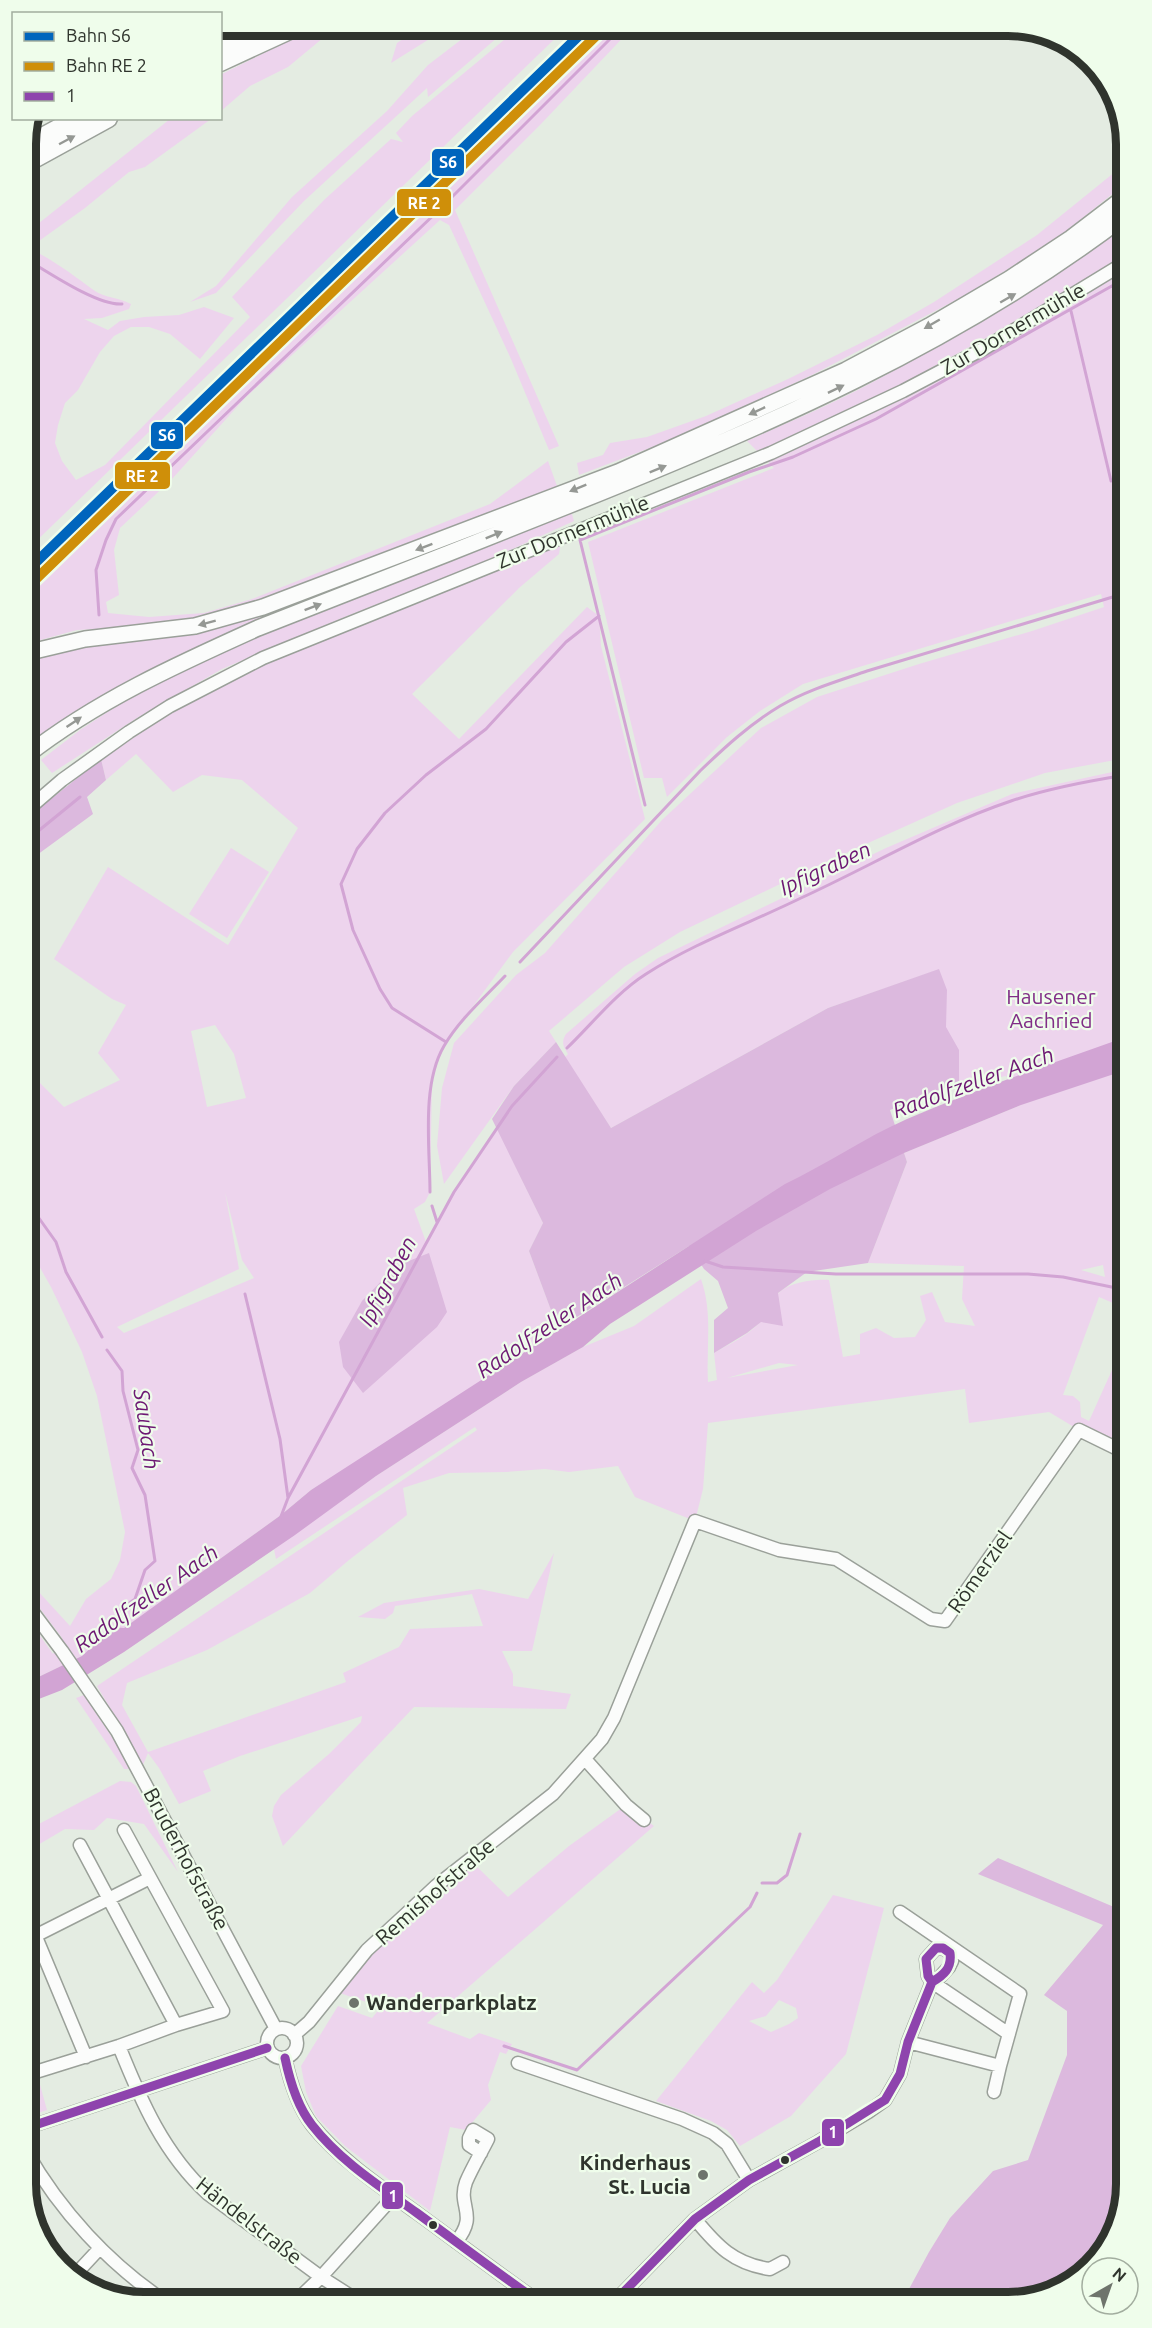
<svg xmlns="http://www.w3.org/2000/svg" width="1152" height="2328" viewBox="0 0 1152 2328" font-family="Ubuntu,sans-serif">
<rect width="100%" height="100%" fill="#e4ece2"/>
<!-- green -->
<path fill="#edd4ed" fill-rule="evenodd" d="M318 26H342L323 38 288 67 250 86 221 111 220 75Z
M422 26H440L431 38 391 63 397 43Z
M479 26H511L428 97 427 88 304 201 216 293 190 302 216 286 292 197 387 111 428 65Z
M521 26H568L26 551V247C51 258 73 275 95 291 103 297 120 298 131 304L129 309 102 318 84 319 108 330 120 321 144 317 179 315 204 307 234 318 200 359 170 334 149 327H131L114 336 100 352 78 390 65 403 58 425 55 443 62 461 76 480 105 465 250 317 232 297 324 200 391 139 403 142 396 133 412 116Z
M596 26H634L540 125 455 210 559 446 549 450 511 359 449 225 440 220 246 397 172 479 120 528 114 550 119 595 106 602 108 613 149 617 204 613 252 599 490 504 548 461 557 486 340 572 250 604 196 620 135 627 77 630 26 644V581L32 575 56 567 86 522 119 489Z
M170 119H211L145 167 129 172 85 208 39 241 26 235V230L34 227Z
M1126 163V182L1121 187 1054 241 962 297 812 375 679 437 579 475 577 463 603 455 610 443 647 437 706 416 788 379 877 335 934 302 1037 235Z
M1126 225V758L1045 773 957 803 826 862 680 932 624 967 549 1031 556 1042 514 1086 444 1184 437 1146 442 1088 454 1043 516 975 545 953 662 820 761 728 817 697 919 664 1032 631 1104 607 1101 594 803 684 760 711 727 737 667 797 662 778H644L588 542 774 468 747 441C788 422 831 405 871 383 960 336 1045 285 1126 225ZM1013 323 1017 328 931 376 929 369Z
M571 511 574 521 477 565 347 616 222 669 137 718 52 773 41 760 80 730 135 694 212 656Z
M561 541 559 554 519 588 412 694 459 739 587 607 599 616 601 646 645 819 513 952 443 1047 432 1080 430 1192 425 1202 414 1209 426 1242 454 1192 497 1128 543 1223 529 1251 558 1329 413 1427 311 1490 281 1515 124 1628 113 1627 82 1656 26 1683V1616L53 1654 62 1638 26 1590V1578L70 1626 86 1599 111 1579 120 1560 125 1532 97 1396 82 1352 51 1287 26 1243V1069L64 1107 120 1080 98 1053 126 1005 112 999 54 959 108 867 228 945 298 828 242 780 202 775 173 792 136 754 106 780 101 759 192 699 232 679 333 633ZM215 1025 234 1054 246 1098 207 1107 191 1031ZM225 1192 242 1260 254 1278 124 1333 117 1327 239 1269Z
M295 608C218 640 141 671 70 715 54 725 40 738 26 749V660L67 647 197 632Z
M1126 769V1326L1113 1303 1099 1297 1063 1395 1073 1396 1080 1402 1081 1417 1089 1421 1126 1339V1391L1114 1420 1126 1451 1079 1430 1049 1412 969 1423 965 1389 708 1423 703 1489 695 1521 635 1497 618 1466 569 1472 545 1469 506 1472 449 1473 403 1488 407 1515 349 1560 310 1593 207 1650 127 1683 122 1705 148 1752 346 1682 343 1673 399 1647 410 1629 483 1626 472 1594 395 1606 393 1613 385 1619 358 1617 384 1603 479 1589 528 1599 554 1553 532 1651H502L513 1674V1686L571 1694 566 1709 414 1707 283 1846 272 1816 274 1806 281 1795 329 1754 361 1722 362 1716 240 1756 203 1771 211 1791 179 1804 159 1768 148 1753 143 1765 97 1686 477 1430 475 1427 276 1559 274 1549 376 1476 521 1382 583 1347 634 1326 701 1279C713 1313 706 1347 708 1382L717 1380 714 1353C729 1344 748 1336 760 1322 767 1314 770 1303 777 1295 788 1282 814 1279 829 1280L843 1357 860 1354V1334L876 1328 894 1338 915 1337 926 1320 920 1296 932 1292 945 1322 975 1326 962 1299 964 1266 868 1263 907 1162 904 1153 1021 1105 1006 1076 990 1079 961 1089 960 1084H957L932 972 828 1008 611 1128 564 1058 568 1054C563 1046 561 1042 566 1034L635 974 658 958 886 848 1012 794ZM1103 1265 1105 1277 1081 1270ZM779 1363 798 1365 727 1378Z
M231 848 269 872 227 938 189 914Z
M84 1695 121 1751 129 1769H124L76 1698Z
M120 1781 131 1782 136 1786 178 1872 144 1824 107 1818 94 1830 65 1829 26 1852V1822L37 1825Z
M626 1805 654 1826 427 2023 470 2039 479 2033 512 2044 506 2054 500 2052 488 2085 491 2100 466 2130 450 2127 430 2211 345 2146 316 2116 306 2092 301 2066 338 2006 372 2018 381 2007 334 1991 346 1978 470 1860 508 1897 569 1846Z
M833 1895 884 1908 846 2054 791 2116 740 2146 727 2130 711 2121 656 2101 752 1982 764 1993 777 1980ZM779 2000 796 2008 798 2018 789 2024 771 2032 749 2021 766 2016Z
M26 2034 47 2110 26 2117Z
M820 2288 863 2295 872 2302H787L804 2293Z"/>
<!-- forest -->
<path fill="#dcb9de" d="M101 759 106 780 87 797 93 814 26 863V819Z
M939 969 947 990 946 1027 959 1050V1082L890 1110 907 1162 868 1263 807 1272 778 1293 783 1326 761 1322 747 1333 714 1353V1320L728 1308 718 1281 704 1269 689 1246 558 1329 529 1251 543 1223 492 1119 514 1086 556 1042 611 1128 828 1008Z
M429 1253 447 1312 437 1327 363 1393 343 1367 339 1342 362 1301 396 1266Z
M998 1858 1114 1907 1126 1909V2184L1106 2250 1053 2294 1008 2302H902L929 2252 950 2218 993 2171 1028 2160 1067 2055V2011L1044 1995 1103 1925 978 1874Z"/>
<!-- water -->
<path fill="#d2a4d4" d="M1126 1037V1070L1021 1105 904 1153 830 1189 756 1231 610 1324 583 1347 521 1382 376 1476 295 1535 124 1652 62 1690 26 1704V1683L82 1656 113 1627 124 1628 281 1515 311 1490 785 1184C827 1164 864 1138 907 1119 979 1088 1053 1063 1126 1037Z"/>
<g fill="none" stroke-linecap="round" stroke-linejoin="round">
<!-- stream -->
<path stroke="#d2a4d4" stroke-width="3" d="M26 259C48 272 98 306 122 304
M1113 286 1126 344
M1071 311 1111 481
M99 615 96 570 106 540 116 519 441 208 623 26
M645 805 580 540 749 472 793 457 876 419 1126 278
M26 841 80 797
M520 962 700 771C725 747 750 724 780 706 807 690 838 681 867 671L1126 593
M446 1042 392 1008 380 989 353 930 341 884 357 849 385 813 426 775 486 729 566 642 599 616
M567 1048C592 1024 616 993 646 974 694 943 750 923 801 898 871 866 939 825 1011 801 1049 788 1088 781 1126 775
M430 1192C430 1149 421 1085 444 1046 459 1020 484 998 505 976
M26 1200 56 1242 66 1272 102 1337
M432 1206 437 1222
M705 1261 723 1267 836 1274H1028L1063 1277 1126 1290
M245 1294 280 1439 288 1498
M107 1350 122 1371 123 1391 138 1450 132 1468 145 1495 155 1561 145 1570 135 1599 117 1612 118 1630
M280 1519 288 1498 454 1192 512 1106 557 1057
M762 1883H777L787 1875 800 1834
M504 2046 577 2070 750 1907 757 1893"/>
<!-- minor casing -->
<g stroke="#9aa099" stroke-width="15">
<path id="minor" d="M26 811 62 780 129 732 170 706 263 658 771 453 903 391 983 349 1126 262
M26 1603 62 1651 117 1731 276 2029
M585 1759 626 1805 644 1820
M80 1845 176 2025
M900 1912 1020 1994 1000 2066 908 2042
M26 1913 86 2057
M35 1936 150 1878
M267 2043a15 15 0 1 1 30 0a15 15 0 1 1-30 0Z
M294 2035 309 2022 367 1950 405 1915 436 1886 553 1794 602 1739 614 1718 695 1521 779 1550 836 1559 931 1619 945 1621 1079 1430 1126 1453
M119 2046C141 2101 164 2154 208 2194L321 2277 360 2302
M285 2058C290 2082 297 2105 312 2125 339 2159 382 2188 417 2213 458 2243 498 2273 539 2302
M518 2063 682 2119 713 2133 727 2144 749 2180
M26 2075 119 2046 176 2025 223 2011 124 1830
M994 2092 1000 2066
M26 2128 267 2048
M26 2151C60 2211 109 2264 166 2302
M695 2219C717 2246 734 2264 770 2269L783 2262
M456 2242C479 2214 457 2207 466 2182 472 2168 481 2153 488 2139L473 2130 469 2138V2145L481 2153
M73 2277 100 2248
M295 2302 321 2277 394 2196
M614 2302 695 2219 749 2180 818 2142 868 2112 885 2100 900 2074 908 2042 932 1982 939 1978 949 1967 952 1961 950 1953 943 1948H936L926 1959 928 1976 932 1982 1009 2034"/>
</g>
<!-- major casing -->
<g stroke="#9aa099" stroke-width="18">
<path id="major" d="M26 653 85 639 195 626 263 607 618 472 846 370 929 326 1009 279 1071 238 1126 196
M26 756C96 701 178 664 258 628 360 588 463 548 565 507 761 429 958 344 1126 215"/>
</g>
<!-- highway casing -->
<g stroke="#9aa099" stroke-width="21">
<path id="highway" d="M220 46 264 26
M220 62 298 26
M26 146 78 118
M26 163 108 118"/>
</g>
<!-- minor -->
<use href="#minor" stroke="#fbfcfb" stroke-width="12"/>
<!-- major -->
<use href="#major" stroke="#fbfcfb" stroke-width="15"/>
<!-- highway -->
<use href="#highway" stroke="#fbfcfb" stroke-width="18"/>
<!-- bus-1 casing -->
<g stroke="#effdeb" stroke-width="14">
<path id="bus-1" d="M936 1948H943L950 1953C952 1968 944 1975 932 1982L928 1976 926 1959Z
M285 2058C290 2082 297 2106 312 2125 340 2161 381 2187 417 2213 458 2243 498 2273 539 2302
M26 2128 267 2048
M614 2302 695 2219 749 2180 818 2142 885 2100 900 2074 908 2042 932 1982"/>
</g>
<!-- bus-1 -->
<use href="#bus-1" stroke="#8e44ad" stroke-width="9"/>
<!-- rail-1 casing -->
<g stroke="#effdeb" stroke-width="15">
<path id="rail-1" d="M26 572 589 26"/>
</g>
<!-- rail-2 casing -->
<g stroke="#effdeb" stroke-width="15">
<path id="rail-2" d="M34 581 597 35"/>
</g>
<!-- rail-1 -->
<use href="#rail-1" stroke="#0065bd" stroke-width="10"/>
<!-- rail-2 -->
<use href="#rail-2" stroke="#cf8f09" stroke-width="10"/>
</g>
<!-- one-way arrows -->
<defs><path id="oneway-solid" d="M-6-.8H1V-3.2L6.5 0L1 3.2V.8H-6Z" transform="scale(1.5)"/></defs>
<g fill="#959894">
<use href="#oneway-solid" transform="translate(67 140) rotate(-28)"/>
<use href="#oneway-solid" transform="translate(1008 298) rotate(-30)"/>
<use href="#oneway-solid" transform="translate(932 324) rotate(150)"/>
<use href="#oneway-solid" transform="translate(836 389) rotate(-26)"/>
<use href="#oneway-solid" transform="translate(757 411) rotate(155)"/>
<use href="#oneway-solid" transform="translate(658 469) rotate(-22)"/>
<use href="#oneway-solid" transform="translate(578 488) rotate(158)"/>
<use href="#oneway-solid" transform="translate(494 535) rotate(-22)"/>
<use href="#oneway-solid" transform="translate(424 547) rotate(159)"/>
<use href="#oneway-solid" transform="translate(313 607) rotate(-21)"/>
<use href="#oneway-solid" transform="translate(207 623) rotate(165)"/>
<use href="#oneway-solid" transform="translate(74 722) rotate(-34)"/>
</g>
<!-- markers -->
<g fill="#6e746c" stroke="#effdeb" stroke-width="2">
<circle cx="354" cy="2003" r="6"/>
<circle cx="703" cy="2175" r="6"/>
</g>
<g fill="#2f342d" stroke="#effdeb" stroke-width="2">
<circle cx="785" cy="2160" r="5"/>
<circle cx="433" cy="2225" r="5"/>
</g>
<g text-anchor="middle" stroke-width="4.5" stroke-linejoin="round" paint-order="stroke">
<!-- street labels -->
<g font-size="21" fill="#2f342d" stroke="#effdeb">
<text transform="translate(1013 329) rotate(-30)" y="7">Zur Dornermühle</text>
<text transform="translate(573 532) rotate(-22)" y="7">Zur Dornermühle</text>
<text transform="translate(980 1572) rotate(-55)" y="7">Römerziel</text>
<text transform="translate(186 1859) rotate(62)" y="7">Bruderhofstraße</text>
<text transform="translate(435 1892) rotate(-41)" y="7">Remishofstraße</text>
<text transform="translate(249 2221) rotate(38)" y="7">Händelstraße</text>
</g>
<!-- park labels -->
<g font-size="21" fill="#812e87" stroke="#effdeb">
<text x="1051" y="1004">Hausener<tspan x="1051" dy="24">Aachried</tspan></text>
</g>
<!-- poi labels -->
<g font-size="21" font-weight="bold" fill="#2f342d" stroke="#effdeb" text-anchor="start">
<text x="366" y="2010">Wanderparkplatz</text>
<text x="691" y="2170" text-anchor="end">Kinderhaus<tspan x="691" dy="24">St. Lucia</tspan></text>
</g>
<!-- water labels -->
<g font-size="22" font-style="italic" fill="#6d1873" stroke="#effdeb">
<text transform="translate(825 868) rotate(-25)" y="8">Ipfigraben</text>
<text transform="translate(973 1082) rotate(-20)" y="8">Radolfzeller Aach</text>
<text transform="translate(387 1281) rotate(-62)" y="8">Ipfigraben</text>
<text transform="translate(549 1325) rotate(-34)" y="8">Radolfzeller Aach</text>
<text transform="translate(147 1429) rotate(82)" y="8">Saubach</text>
<text transform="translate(146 1598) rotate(-35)" y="8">Radolfzeller Aach</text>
</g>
</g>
<!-- crop -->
<path d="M0 0H1152V2328H0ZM144 36H1008A108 108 0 0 1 1116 144V2184A108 108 0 0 1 1008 2292H144A108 108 0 0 1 36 2184V144A108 108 0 0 1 144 36Z" fill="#effdeb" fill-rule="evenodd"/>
<path fill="none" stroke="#2f342d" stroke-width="8" d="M144 36H1008A108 108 0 0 1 1116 144V2184A108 108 0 0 1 1008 2292H144A108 108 0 0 1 36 2184V144A108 108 0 0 1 144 36Z"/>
<g stroke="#effdeb" stroke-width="2">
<rect x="431" y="148" width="34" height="29" rx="6" fill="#0065bd"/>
<rect x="396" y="188" width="56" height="29" rx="6" fill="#cf8f09"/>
<rect x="150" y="421" width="34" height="29" rx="6" fill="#0065bd"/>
<rect x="114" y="461" width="57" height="29" rx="6" fill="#cf8f09"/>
<rect x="821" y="2118" width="24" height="29" rx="6" fill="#8e44ad"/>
<rect x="381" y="2181" width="23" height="29" rx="6" fill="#8e44ad"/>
</g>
<g font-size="16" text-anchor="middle" font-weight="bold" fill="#fff">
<text x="448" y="168">S6</text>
<text x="424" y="209">RE 2</text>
<text x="167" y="441">S6</text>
<text x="142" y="482">RE 2</text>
<text x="833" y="2138">1</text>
<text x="393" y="2202">1</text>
</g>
<!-- legend -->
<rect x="12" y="12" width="210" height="108" fill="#effdeb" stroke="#a2ad9f" stroke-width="1.5"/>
<rect x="24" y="32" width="30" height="9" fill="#0065bd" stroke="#a2ad9f" stroke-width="1.5"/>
<text x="66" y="42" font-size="18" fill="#2f342d">Bahn S6</text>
<rect x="24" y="62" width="30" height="9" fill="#cf8f09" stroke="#a2ad9f" stroke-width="1.5"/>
<text x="66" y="72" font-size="18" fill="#2f342d">Bahn RE 2</text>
<rect x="24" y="92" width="30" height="9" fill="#8e44ad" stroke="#a2ad9f" stroke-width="1.5"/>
<text x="66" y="102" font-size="18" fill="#2f342d">1</text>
<!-- north arrow -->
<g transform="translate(1110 2286) rotate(40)"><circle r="28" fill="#effdeb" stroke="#a2ad9f" stroke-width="1.5"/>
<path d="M0-4.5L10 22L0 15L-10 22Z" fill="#6e746c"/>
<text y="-9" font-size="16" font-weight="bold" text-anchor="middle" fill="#2f342d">N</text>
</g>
</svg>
